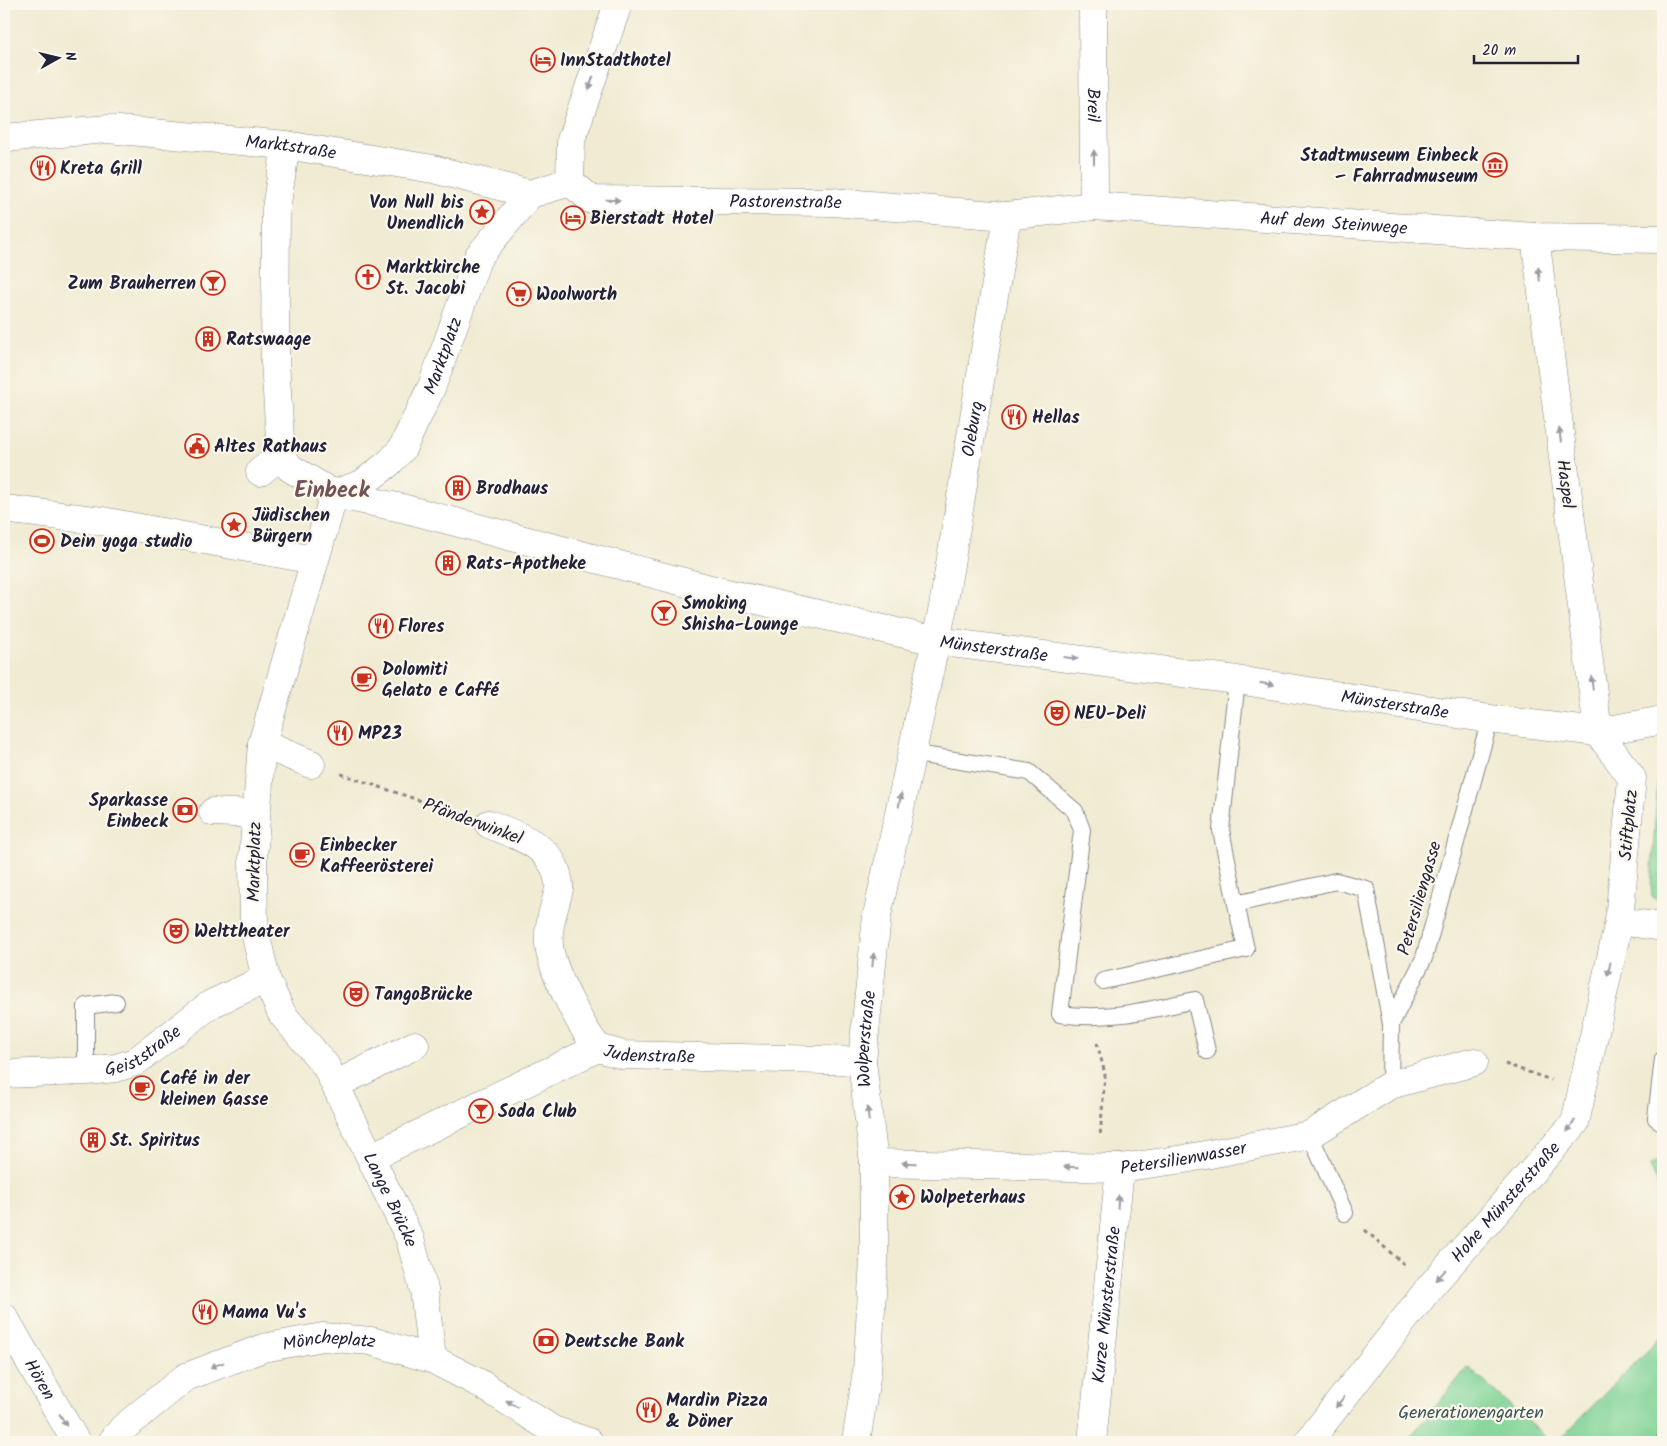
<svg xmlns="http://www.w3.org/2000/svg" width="1667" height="1446" viewBox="0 0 1667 1446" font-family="Kalam,sans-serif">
<rect width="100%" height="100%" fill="#fbf7ec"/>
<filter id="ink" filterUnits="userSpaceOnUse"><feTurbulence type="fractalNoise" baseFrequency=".02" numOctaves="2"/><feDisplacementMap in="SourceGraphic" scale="10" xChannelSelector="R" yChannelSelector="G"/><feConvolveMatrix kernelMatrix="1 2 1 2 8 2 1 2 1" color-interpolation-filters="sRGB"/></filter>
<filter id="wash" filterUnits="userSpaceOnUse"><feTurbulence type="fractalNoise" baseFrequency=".0096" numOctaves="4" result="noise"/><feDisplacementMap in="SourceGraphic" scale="20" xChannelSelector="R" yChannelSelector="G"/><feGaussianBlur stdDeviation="1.12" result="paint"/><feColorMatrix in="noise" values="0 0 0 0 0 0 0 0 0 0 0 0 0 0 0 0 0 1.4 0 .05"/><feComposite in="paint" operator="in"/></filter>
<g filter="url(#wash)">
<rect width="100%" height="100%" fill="#f0ebd2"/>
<!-- green -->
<path fill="#7fd395" stroke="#507a68" d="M1663 759V906L1652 896 1651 886 1658 774Z
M1663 1158V1200L1650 1165Z
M1663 1335V1442H1557Z
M1468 1367 1550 1442H1406Z"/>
</g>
<g filter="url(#ink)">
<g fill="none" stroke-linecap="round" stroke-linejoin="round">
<!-- lane casing -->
<g stroke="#898686" stroke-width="18">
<path id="lane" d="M1237 680 1221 830 1236 904 1336 881 1366 889 1391 1024
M910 753 1029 772 1075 811 1082 830 1060 1014C1109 1021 1148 1010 1195 1000L1207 1051
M1103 981 1246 949 1236 904
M86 1071V1006L116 1002
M1390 1085 1391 1024 1424 958 1490 719
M1660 1121 1656 1118 1663 1059
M1310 1135 1345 1213"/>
</g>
<!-- street casing -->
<g stroke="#898686" stroke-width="29">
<g id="street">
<path id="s1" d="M1093 4 1094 206"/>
<path id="s2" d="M4 138 107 129 286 145 433 169 530 194 570 182"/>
<path id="s3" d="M286 145 276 209 275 361 281 455 290 468 334 494 402 508 722 592 936 641 1237 680 1490 719 1598 732 1535 237"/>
<path id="s4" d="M570 182 592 200 832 202 1007 216 1094 206 1535 237 1663 239"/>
<path d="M570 182 571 140 618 4"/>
<path d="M260 472 281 455"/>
<path id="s5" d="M334 494 262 744 253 858 254 928 266 979 282 1014 326 1066 410 1239 424 1290 432 1359"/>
<path id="s6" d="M334 494 362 484 389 463 402 449 432 386 478 257 530 194"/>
<path d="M4 509 102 521 314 560"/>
<path d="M1663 720 1598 732 1632 778 1619 921 1663 927"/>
<path d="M262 744 311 764"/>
<path d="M213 812 255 814"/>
<path d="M489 824C515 835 549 844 557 874 558 879 560 884 559 889 555 907 547 926 549 945 551 970 582 1029 598 1048"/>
<path id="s7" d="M4 1074 86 1071 116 1068 135 1062 211 1004 266 979"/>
<path d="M337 1084 415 1045"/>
<path id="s8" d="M371 1157 598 1048 623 1055 862 1061"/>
<path id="s9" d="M874 1163 1120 1168 1184 1159 1310 1135 1390 1085 1474 1062"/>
<path id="s10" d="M4 1317 76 1442"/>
<path id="s11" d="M112 1442 123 1428 186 1377 263 1348 323 1337 371 1341 432 1359 481 1384 553 1430 589 1442"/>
<path id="s12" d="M856 1442 867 1371 874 1261V1163L862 1061 877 916 943 607 1007 216"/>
<path id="s13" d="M1092 1442 1120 1168"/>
<path id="s14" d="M1308 1442 1430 1287 1575 1123 1619 921"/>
</g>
</g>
<!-- path -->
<path stroke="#898686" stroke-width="3" stroke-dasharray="4 4" stroke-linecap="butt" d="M341 774 460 814
M1097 1043 1105 1074 1100 1137
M1505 1064 1551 1080
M1365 1230 1407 1267
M1649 1442 1663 1435"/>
<!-- lane -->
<use href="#lane" stroke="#fff" stroke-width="16"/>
<!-- street -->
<use href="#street" stroke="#fff" stroke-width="28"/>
</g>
<!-- one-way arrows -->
<defs><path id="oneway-solid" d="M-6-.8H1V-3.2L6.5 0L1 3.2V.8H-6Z" transform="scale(1.25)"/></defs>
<g fill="#9c9ca7">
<use href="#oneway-solid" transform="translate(591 83) rotate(109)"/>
<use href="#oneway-solid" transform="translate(1094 157) rotate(-90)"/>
<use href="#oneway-solid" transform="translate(613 200) rotate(1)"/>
<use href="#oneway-solid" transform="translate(1539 274) rotate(-97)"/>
<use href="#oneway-solid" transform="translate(1560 435) rotate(-97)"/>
<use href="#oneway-solid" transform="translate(1071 658) rotate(7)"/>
<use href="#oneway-solid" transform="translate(1592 683) rotate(-97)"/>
<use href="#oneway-solid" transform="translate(1267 684) rotate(9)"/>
<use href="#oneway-solid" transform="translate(900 800) rotate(-79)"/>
<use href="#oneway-solid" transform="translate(873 960) rotate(-84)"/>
<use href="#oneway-solid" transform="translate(1609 969) rotate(102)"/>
<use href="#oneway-solid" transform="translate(868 1114) rotate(-96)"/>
<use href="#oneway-solid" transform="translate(1571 1126) rotate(125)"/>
<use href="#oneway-solid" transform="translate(909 1163) rotate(-179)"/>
<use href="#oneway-solid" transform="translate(1071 1167) rotate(-179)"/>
<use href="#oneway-solid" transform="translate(1118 1202) rotate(-86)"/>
<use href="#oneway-solid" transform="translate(1441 1275) rotate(131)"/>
<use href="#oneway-solid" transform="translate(217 1365) rotate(160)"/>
<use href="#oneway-solid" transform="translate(1340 1402) rotate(128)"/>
<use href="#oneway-solid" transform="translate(512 1404) rotate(-148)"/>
<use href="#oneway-solid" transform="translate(63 1420) rotate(60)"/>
</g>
</g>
<!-- icons -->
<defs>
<g id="hotel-ring" transform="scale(1.25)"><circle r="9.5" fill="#fbf7ec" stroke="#c8321e" stroke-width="1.5"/><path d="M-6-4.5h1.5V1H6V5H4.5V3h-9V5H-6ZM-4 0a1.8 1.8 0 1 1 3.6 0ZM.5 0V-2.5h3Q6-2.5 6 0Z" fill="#c8321e"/></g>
<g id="museum-ring" transform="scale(1.25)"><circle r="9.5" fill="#fbf7ec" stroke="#c8321e" stroke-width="1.5"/><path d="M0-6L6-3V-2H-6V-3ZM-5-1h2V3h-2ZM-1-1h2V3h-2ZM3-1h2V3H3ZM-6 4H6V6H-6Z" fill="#c8321e"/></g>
<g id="restaurant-ring" transform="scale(1.25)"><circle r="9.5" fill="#fbf7ec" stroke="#c8321e" stroke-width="1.5"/><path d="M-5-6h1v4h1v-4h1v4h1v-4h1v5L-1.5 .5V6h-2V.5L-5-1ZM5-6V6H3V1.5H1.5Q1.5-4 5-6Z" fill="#c8321e"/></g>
<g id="sight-ring" transform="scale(1.25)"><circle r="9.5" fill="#fbf7ec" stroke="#c8321e" stroke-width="1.5"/><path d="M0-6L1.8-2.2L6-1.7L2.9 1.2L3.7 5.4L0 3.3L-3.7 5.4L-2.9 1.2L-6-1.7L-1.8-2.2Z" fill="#c8321e"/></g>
<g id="church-ring" transform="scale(1.25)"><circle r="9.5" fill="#fbf7ec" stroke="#c8321e" stroke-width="1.5"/><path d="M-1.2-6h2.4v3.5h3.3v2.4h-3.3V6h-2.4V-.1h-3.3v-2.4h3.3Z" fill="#c8321e"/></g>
<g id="bar-ring" transform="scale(1.25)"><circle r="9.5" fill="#fbf7ec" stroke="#c8321e" stroke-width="1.5"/><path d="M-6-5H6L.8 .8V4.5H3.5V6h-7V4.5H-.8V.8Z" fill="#c8321e"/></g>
<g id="supermarket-ring" transform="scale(1.25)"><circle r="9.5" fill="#fbf7ec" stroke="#c8321e" stroke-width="1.5"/><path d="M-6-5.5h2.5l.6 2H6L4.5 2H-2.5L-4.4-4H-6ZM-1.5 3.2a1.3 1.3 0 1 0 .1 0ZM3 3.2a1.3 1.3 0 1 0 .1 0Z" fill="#c8321e"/></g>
<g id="building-ring" transform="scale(1.25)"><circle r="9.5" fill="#fbf7ec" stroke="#c8321e" stroke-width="1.5"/><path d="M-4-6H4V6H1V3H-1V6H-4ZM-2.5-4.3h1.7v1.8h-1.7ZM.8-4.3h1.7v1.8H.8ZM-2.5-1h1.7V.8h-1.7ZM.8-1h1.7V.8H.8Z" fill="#c8321e"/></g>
<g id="civic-ring" transform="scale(1.25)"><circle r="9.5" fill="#fbf7ec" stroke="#c8321e" stroke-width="1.5"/><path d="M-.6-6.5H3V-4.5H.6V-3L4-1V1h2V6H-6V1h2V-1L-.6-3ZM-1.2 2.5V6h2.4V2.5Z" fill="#c8321e"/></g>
<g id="stadium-ring" transform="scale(1.25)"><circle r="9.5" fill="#fbf7ec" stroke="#c8321e" stroke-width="1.5"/><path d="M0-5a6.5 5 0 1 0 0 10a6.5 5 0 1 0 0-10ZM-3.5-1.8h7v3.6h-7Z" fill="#c8321e"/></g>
<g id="cafe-ring" transform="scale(1.25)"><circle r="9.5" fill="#fbf7ec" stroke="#c8321e" stroke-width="1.5"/><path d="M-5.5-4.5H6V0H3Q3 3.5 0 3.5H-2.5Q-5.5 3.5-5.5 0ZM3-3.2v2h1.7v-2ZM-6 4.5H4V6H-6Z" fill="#c8321e"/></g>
<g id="theatre-ring" transform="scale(1.25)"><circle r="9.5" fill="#fbf7ec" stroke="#c8321e" stroke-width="1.5"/><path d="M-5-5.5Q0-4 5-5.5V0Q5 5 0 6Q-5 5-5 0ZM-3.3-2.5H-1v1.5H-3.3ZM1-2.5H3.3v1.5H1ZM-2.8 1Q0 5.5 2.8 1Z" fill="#c8321e"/></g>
<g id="bank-ring" transform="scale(1.25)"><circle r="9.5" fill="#fbf7ec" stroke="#c8321e" stroke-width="1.5"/><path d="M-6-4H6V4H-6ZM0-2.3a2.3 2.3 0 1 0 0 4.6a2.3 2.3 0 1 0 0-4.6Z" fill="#c8321e"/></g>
</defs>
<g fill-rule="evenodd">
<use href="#hotel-ring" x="543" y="60"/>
<use href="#museum-ring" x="1495" y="165"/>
<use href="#restaurant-ring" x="43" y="168"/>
<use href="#sight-ring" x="482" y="212"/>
<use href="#hotel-ring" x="573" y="218"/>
<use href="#church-ring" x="368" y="277"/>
<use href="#bar-ring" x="213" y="283"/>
<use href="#supermarket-ring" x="519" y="294"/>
<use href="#building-ring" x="208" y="339"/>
<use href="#restaurant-ring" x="1014" y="417"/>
<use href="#civic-ring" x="197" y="446"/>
<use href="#building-ring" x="458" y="488"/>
<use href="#sight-ring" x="234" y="525"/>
<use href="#stadium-ring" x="42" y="541"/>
<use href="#building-ring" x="448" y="563"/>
<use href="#bar-ring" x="664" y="613"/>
<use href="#restaurant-ring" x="381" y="626"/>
<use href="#cafe-ring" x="364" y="679"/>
<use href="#theatre-ring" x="1057" y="713"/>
<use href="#restaurant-ring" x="340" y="733"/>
<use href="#bank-ring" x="185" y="810"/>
<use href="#cafe-ring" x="302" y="855"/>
<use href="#theatre-ring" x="176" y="931"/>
<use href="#theatre-ring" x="356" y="994"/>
<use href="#cafe-ring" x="142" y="1088"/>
<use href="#bar-ring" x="481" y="1111"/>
<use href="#building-ring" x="93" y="1140"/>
<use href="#sight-ring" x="902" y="1197"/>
<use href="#restaurant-ring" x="205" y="1312"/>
<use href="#bank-ring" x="546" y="1341"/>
<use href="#restaurant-ring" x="649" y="1410"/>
</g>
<g text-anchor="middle" stroke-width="4.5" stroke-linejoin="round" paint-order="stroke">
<!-- poi labels -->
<g font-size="18" font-weight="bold" fill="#22223b" stroke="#fbf7ec" text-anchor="start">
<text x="560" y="66">InnStadthotel</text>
<text x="1478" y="161" text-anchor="end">Stadtmuseum Einbeck<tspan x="1478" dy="21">– Fahrradmuseum</tspan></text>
<text x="60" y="174">Kreta Grill</text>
<text x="464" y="208" text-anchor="end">Von Null bis<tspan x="464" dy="21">Unendlich</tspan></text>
<text x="590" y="224">Bierstadt Hotel</text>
<text x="386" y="273">Marktkirche<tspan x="386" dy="21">St. Jacobi</tspan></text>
<text x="196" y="289" text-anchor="end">Zum Brauherren</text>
<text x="536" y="300">Woolworth</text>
<text x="226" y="345">Ratswaage</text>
<text x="1032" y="423">Hellas</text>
<text x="214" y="452">Altes Rathaus</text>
<text x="476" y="494">Brodhaus</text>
<text x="252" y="521">Jüdischen<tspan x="252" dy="21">Bürgern</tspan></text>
<text x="60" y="547">Dein yoga studio</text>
<text x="466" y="569">Rats-Apotheke</text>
<text x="682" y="609">Smoking<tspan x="682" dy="21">Shisha-Lounge</tspan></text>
<text x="398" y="632">Flores</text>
<text x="382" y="675">Dolomiti<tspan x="382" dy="21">Gelato e Caffé</tspan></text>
<text x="1074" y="719">NEU-Deli</text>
<text x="358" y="739">MP23</text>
<text x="168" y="806" text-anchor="end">Sparkasse<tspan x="168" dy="21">Einbeck</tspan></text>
<text x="320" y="851">Einbecker<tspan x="320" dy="21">Kaffeerösterei</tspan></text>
<text x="194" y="937">Welttheater</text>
<text x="374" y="1000">TangoBrücke</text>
<text x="160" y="1084">Café in der<tspan x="160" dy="21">kleinen Gasse</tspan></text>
<text x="498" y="1117">Soda Club</text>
<text x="110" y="1146">St. Spiritus</text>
<text x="920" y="1203">Wolpeterhaus</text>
<text x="222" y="1318">Mama Vu's</text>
<text x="564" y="1347">Deutsche Bank</text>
<text x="666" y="1406">Mardin Pizza<tspan x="666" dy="21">&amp; Döner</tspan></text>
</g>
<!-- street labels -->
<g font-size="18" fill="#22223b" stroke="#fbf7ec">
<text dy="6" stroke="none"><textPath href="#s1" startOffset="101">Breil</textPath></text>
<text dy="6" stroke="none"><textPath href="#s2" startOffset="288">Marktstraße</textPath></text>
<text dy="6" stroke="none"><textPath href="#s4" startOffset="222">Pastorenstraße</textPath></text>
<text dy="6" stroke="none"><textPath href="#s4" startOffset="772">Auf dem Steinwege</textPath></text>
<text dy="6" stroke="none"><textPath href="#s6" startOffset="185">Marktplatz</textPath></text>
<text dy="6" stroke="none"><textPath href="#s12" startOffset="1025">Oleburg</textPath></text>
<text transform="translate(1566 484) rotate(83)" y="6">Haspel</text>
<text dy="6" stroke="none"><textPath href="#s3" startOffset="1056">Münsterstraße</textPath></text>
<text dy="6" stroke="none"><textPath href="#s3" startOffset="1461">Münsterstraße</textPath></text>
<text transform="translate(473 821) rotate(20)" y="6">Pfänderwinkel</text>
<text transform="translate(1628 825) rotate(-85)" y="6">Stiftplatz</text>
<text transform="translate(254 862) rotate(-89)" y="6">Marktplatz</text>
<text transform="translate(1419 898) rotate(-74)" y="6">Petersiliengasse</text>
<text dy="6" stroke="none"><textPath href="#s12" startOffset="405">Wolperstraße</textPath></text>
<text dy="6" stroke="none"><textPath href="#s7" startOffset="144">Geiststraße</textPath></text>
<text dy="6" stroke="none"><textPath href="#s8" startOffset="304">Judenstraße</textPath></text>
<text dy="6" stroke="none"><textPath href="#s9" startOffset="310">Petersilienwasser</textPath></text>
<text dy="6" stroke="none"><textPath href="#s5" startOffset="752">Lange Brücke</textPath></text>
<text dy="6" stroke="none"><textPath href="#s14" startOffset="311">Hohe Münsterstraße</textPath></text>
<text dy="6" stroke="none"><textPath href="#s13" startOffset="138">Kurze Münsterstraße</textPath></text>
<text dy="6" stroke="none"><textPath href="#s11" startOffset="248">Möncheplatz</textPath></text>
<text dy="6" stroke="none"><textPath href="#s10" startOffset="72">Hören</textPath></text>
</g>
<!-- park labels -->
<g font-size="18" fill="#3e5756" stroke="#fbf7ec">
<text x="1471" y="1418">Generationengarten</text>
</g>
<!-- district labels -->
<g font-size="22" font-weight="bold" fill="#6f5358" stroke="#fbf7ec">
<text x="332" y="497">Einbeck</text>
</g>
</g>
<!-- margin -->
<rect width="1667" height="1446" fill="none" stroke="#fbf7ec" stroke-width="20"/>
<!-- north arrow -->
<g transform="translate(58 58) rotate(82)" stroke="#fbf7ec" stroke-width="4" paint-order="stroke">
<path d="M0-4L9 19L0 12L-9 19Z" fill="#22223b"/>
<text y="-8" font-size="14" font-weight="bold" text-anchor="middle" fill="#22223b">N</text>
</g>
<!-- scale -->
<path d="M1474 55v8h104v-8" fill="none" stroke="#22223b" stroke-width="2.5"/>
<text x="1482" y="55" font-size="15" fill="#22223b" stroke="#fbf7ec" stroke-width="4" paint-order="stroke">20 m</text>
</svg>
